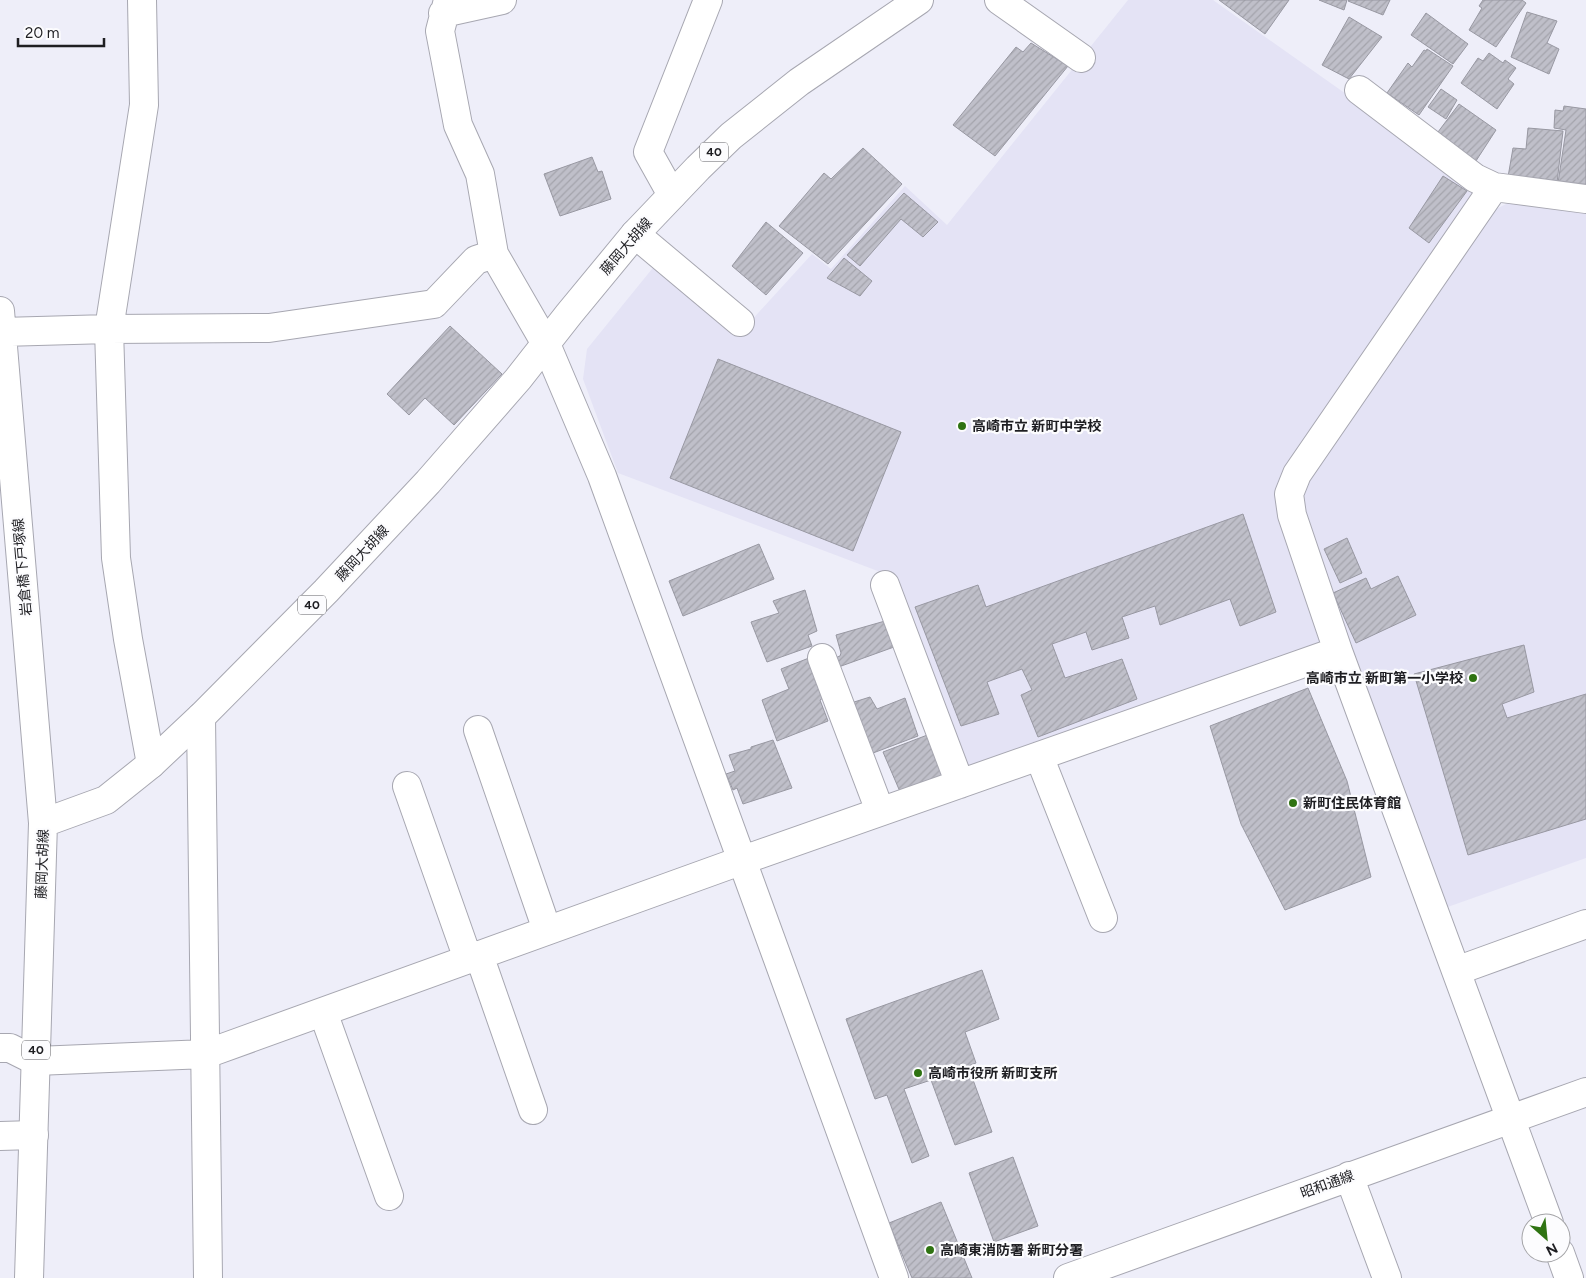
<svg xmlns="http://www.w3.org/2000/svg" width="1586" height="1278" viewBox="0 0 1586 1278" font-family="Figtree,'Noto Sans JP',sans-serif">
<defs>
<pattern id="building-hatch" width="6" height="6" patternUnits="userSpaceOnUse" patternTransform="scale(1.25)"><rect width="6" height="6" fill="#bfbfc9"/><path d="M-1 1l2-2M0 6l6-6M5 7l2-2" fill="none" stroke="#a4a4ac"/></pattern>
</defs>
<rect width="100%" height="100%" fill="#eeeef9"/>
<!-- built -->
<path fill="#e4e3f5" d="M1128 0H1213L1482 190 1293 472 1330 645 962 776 891 576 618 473 583 379 587 349 656 264 738 335 812 254 831 269 905 186 947 225Z
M1518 198 1586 206V858L1442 909 1295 498 1492 211Z"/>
<!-- building -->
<path fill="url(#building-hatch)" stroke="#9898a2" d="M1219 0H1289L1265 34Z
M1319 0H1347L1344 10Z
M1349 0H1390L1383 15 1348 1Z
M1483 0H1522L1526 3 1496 47 1469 30 1482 8 1479 6Z
M1527 12 1557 21 1547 43 1559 49 1549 74 1511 57Z
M1426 13 1468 44 1453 64 1411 35Z
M1349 17 1382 37 1349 79 1322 65Z
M1031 43 1068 66 995 156 953 125 1016 47 1023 52Z
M1427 49 1453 66 1419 115 1387 93 1408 63 1412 67 1424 50 1426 51Z
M1489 53 1503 63 1505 60 1516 68 1508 79 1514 84 1497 109 1461 83 1478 58 1483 61Z
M1441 89 1457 100 1446 119 1428 107Z
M1459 104 1496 130 1474 164 1435 136Z
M1564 106 1586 109V186L1558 183 1566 130 1554 128 1555 110 1563 111Z
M1528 128 1563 131 1557 183 1508 177 1513 148 1526 149Z
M863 148 902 184 828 264 779 226 824 173 831 179Z
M592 157 598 172 602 171 611 199 560 216 544 174Z
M1443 176 1467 191 1429 243 1409 228Z
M904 193 938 222 923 237 901 219 860 266 847 255Z
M766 222 803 253 766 295 732 266Z
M844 258 872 281 860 296 827 278Z
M450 326 502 374 454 425 425 398 409 415 387 394Z
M718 359 901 432 853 551 670 478Z
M1243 514 1276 612 1240 626 1230 599 1160 625 1155 606 1122 617 1129 638 1092 650 1086 632 1052 644 1065 678 1122 659 1137 699 1038 737 1021 695 1032 690 1022 669 987 682 999 714 961 726 915 607 978 585 986 607Z
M1347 538 1362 573 1340 583 1324 549Z
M759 544 774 579 683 616 669 581Z
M1398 576 1416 615 1356 643 1333 593 1366 578 1371 589Z
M805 590 817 631 808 635 812 646 767 662 751 622 779 613 773 601Z
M885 621 894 647 833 669 830 660 840 656 841 653 836 635Z
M1524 645 1534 692 1502 704 1507 718 1586 694V819L1468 855 1414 674Z
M809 658 817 679 815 680 823 698 820 700 828 721 777 741 762 700 789 689 781 669Z
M1308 688 1347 781 1371 877 1285 910 1241 824 1210 726Z
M870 697 877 709 905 698 918 736 873 753 851 703Z
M930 734 946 777 901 794 883 752Z
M773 740 792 788 743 804 737 788 733 790 726 774 735 771 729 755 751 749V747Z
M982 970 999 1019 965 1032 976 1063 968 1066 992 1132 955 1145 931 1080 904 1089 929 1156 912 1163 887 1095 875 1099 846 1019Z
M1013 1157 1038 1226 994 1242 969 1173Z
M941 1202 972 1278H912L889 1223Z"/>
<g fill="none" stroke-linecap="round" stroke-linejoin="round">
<!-- minor casing -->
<g stroke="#a7a7b1" stroke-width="30">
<path id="minor" d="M142 0 144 105 109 329 116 558 128 639 151 764
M448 0 440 31 458 125 480 174 494 254 546 344 602 476 894 1278
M999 0 1081 58
M443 13 502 0
M1359 90 1475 178 1494 187 1586 199
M1494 187 1297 474 1289 494 1292 515 1338 651 1549 1223
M672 195 648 152 708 0
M635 234 740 322
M0 311 43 823
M2 332 109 329 269 328 434 304 476 260 494 254
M885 585 960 784
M822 658 880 811
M201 717 208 1278
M478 730 547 930
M1039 756 1103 918
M407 786 468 959
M479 955 533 1110
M1456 971 1586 924
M323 1012 389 1196
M0 1048H10L36 1061 206 1054 743 860 1338 651
M0 1136 34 1135
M1349 1176 1387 1278
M1560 1253 1569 1278
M1068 1278 1586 1092"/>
</g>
<!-- major casing -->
<g stroke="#a7a7b1" stroke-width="30">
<path id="major" d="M29 1278 43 823 106 800 151 764 201 717 326 591 428 482 518 379 569 314 635 234 698 168 731 136 799 82 919 0"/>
</g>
<!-- minor -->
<use href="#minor" stroke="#fff" stroke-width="28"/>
<!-- major -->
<use href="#major" stroke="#fff" stroke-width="28"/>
</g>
<!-- markers -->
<g fill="#2f7312" stroke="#fcfcfe" stroke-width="2">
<circle cx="962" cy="426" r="5"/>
<circle cx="1473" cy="678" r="5"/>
<circle cx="1293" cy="803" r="5"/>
<circle cx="918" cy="1073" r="5"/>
<circle cx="930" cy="1250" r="5"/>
</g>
<g text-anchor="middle" stroke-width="4.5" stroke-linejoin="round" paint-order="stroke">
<!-- shield labels -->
<g fill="#fcfcfe" stroke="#616164" stroke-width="1">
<rect x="700" y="142.5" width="28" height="19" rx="4"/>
<rect x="298" y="595.5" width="28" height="19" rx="4"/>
<rect x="22" y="1040.5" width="28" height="19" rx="4"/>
</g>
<g font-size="12" font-weight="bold" fill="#1e1e22">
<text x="714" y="156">40</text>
<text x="312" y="609">40</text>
<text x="36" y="1054">40</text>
</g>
<!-- street labels -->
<g font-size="14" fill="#1e1e22" stroke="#fcfcfe">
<text transform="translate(626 246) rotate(-49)" y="5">藤岡大胡線</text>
<text transform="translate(362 553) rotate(-47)" y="5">藤岡大胡線</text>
<text transform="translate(22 567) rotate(-95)" y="5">岩倉橋下戸塚線</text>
<text transform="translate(42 864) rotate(-88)" y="5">藤岡大胡線</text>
<text transform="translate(1327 1184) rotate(-20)" y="5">昭和通線</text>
</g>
<!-- poi labels -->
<g font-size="14" font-weight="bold" fill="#1e1e22" stroke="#fcfcfe" text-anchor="start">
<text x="972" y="431">高崎市立 新町中学校</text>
<text x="1463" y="683" text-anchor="end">高崎市立 新町第一小学校</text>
<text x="1303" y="808">新町住民体育館</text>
<text x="928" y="1078">高崎市役所 新町支所</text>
<text x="940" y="1255">高崎東消防署 新町分署</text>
</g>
</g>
<!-- north arrow -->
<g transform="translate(1546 1238) rotate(153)"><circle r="24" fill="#fcfcfe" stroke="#a3a3a6"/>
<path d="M0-4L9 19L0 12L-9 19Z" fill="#2f7312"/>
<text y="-8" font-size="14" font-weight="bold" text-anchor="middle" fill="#1e1e22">N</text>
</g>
<!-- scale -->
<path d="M18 38v8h86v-8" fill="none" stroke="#1e1e22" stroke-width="2.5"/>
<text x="25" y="38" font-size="15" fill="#1e1e22" stroke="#fcfcfe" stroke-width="4" paint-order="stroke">20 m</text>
</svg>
